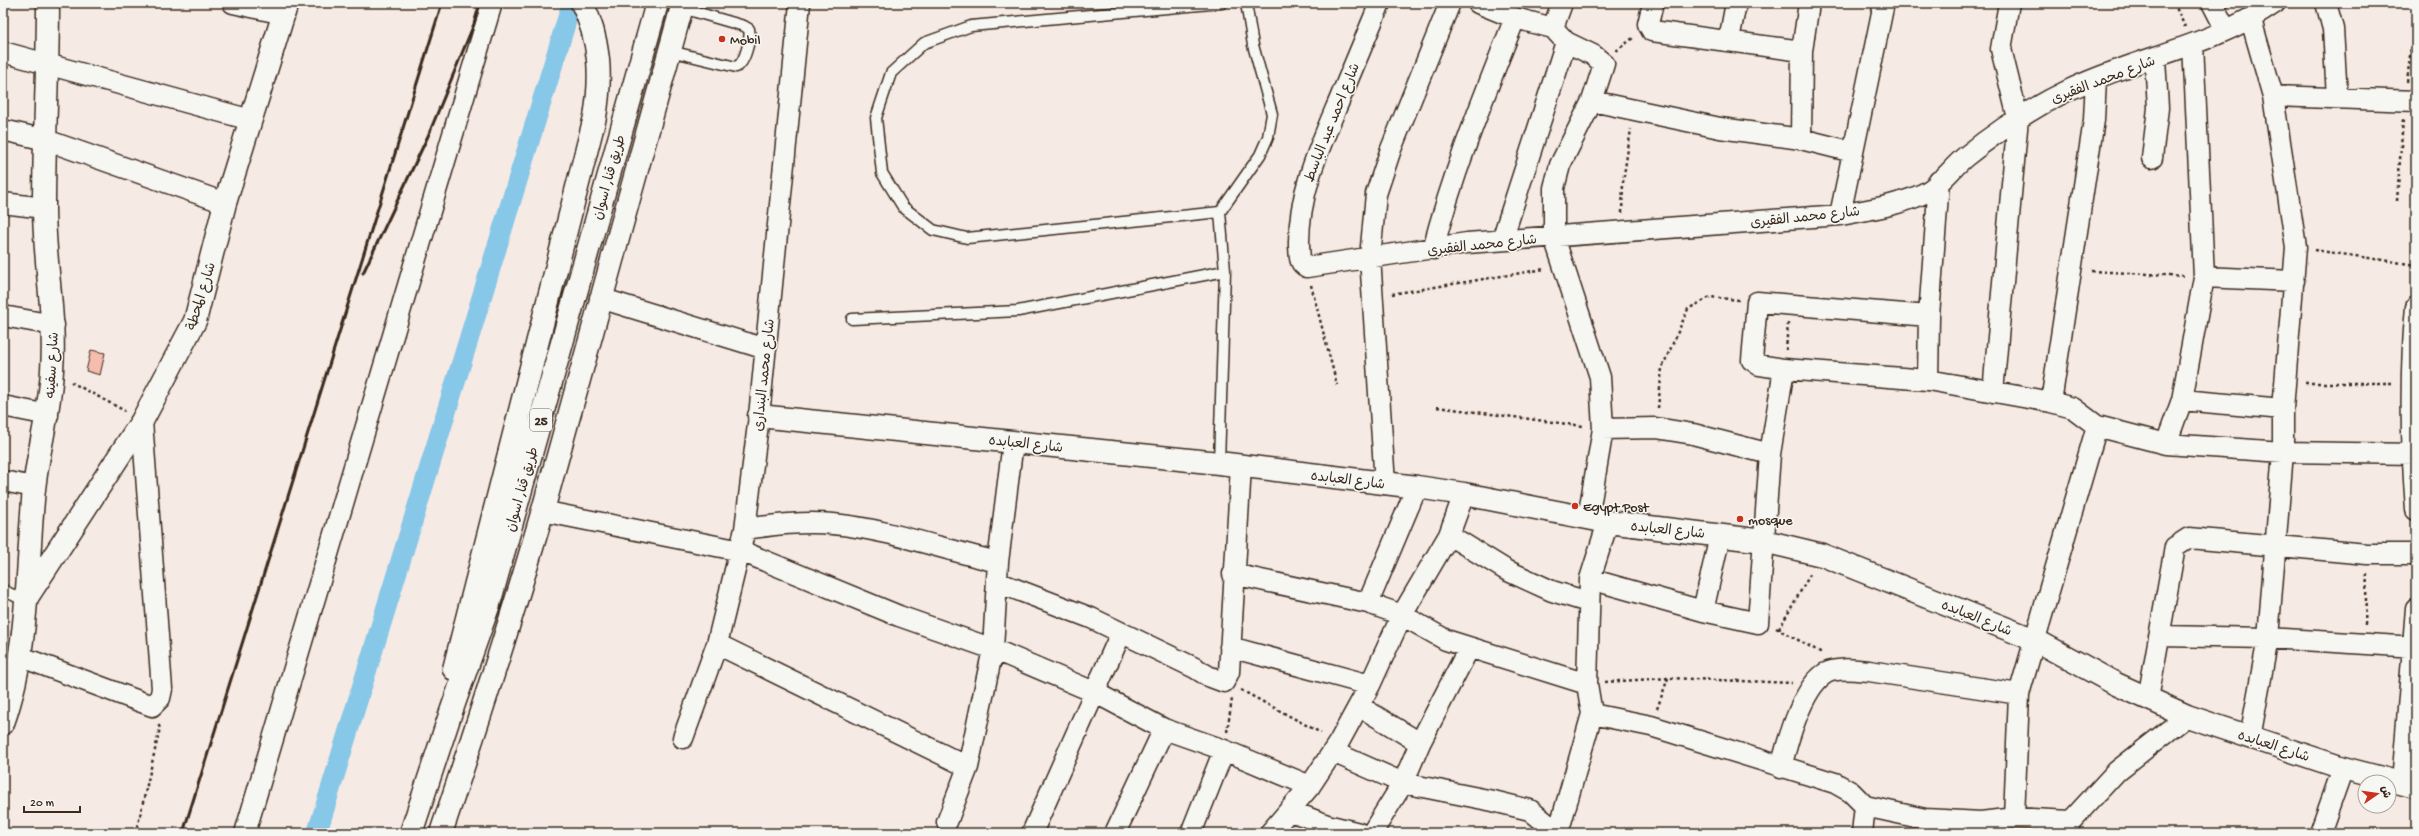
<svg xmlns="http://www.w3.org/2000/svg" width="2419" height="836" viewBox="0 0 2419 836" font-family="'Gochi Hand','Playpen Sans Arabic',sans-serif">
<rect width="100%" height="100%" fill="#f6eae4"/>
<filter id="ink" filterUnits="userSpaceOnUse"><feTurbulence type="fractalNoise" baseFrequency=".025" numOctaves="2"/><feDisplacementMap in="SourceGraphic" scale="8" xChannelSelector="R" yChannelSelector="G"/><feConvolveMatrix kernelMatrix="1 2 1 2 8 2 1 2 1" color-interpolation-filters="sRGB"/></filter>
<g filter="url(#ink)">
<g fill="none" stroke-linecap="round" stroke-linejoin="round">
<!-- canal -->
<path stroke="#87c7e8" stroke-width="20" d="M317 833 572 3"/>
</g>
<!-- building -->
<path fill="#f6bcad" stroke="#3b2a1e" d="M91 350 105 353 100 375 86 371Z"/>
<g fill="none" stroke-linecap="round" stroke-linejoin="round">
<!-- lane casing -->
<g stroke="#3b2a1e" stroke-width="13">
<path id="lane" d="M670 51 736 67C745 64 751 38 749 29L744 26 682 8
M1220 212 967 238 933 230 903 207 882 173 876 118 891 73 924 43 971 26 1222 3
M852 319 1018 311 1225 271
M1219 463 1225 271 1220 212 1260 155 1268 137 1272 114 1253 45 1246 3
M3 590 25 601"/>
</g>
<!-- street casing -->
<g stroke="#3b2a1e" stroke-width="23">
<path id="street" d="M233 3 284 14
M1380 3C1366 36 1353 68 1339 101 1319 148 1298 194 1299 246 1300 254 1298 263 1307 267L1467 243 1840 215C1867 210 1907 204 1930 190 1943 181 1953 167 1965 157 1997 131 2030 109 2067 91 2134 58 2212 47 2275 3
M1478 3 1515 18 1553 28 1566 42 1593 55 1604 64 1592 101 1560 165 1554 188V237L1600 377 1603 429 1588 518
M1653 3 1648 24 1652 31 1802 51
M2212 3 2226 30
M2326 3 2333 29 2337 97
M1553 28 1562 3
M1729 40 1736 3
M3 52 251 120
M2273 96 2416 101
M1592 101 1720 128 1801 139 1853 152
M3 130 46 140 225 203
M1801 139 1802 51 1809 3
M2152 158 2158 108 2155 59
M3 203 44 208
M1840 215 1884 3
M1502 240 1566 42
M1433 249C1454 169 1485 94 1515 18
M2204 277 2294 281
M600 298 766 349
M2416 307C2409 375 2411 443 2416 510
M3 316 54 325
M1929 316 1757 302 1752 360 1759 365 1784 369 1928 380 2051 402 2073 408 2097 426 2166 444 2283 452 2416 454
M1928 380 1929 316 1939 181
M1993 392 2018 118 2001 49 2009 3
M2182 400 2283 409
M2051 402 2094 120 2096 79
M3 406 48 415
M1603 429 1656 428 1693 434 1770 454
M2166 444 2182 400 2204 277 2193 44
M3 481 34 487
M1385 484 1370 257 1376 194 1391 149 1450 3
M542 511 741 551 899 616 993 649 1094 692 1164 729 1224 750 1310 786
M745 529C774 525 803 521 833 524 888 529 944 550 998 562
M1449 535 1506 570 1552 591 1588 602
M1233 574 1368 603 1402 615 1446 640 1587 684
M1590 579 1703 611 1758 623 1770 454 1784 369
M997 582 1091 618 1195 668 1208 676 1224 682 1229 672 1241 466
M1368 603 1417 487
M1703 611 1720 535
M2159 636 2268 638 2416 647
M717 644 968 767
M1230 647 1370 685
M19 656 152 706 160 698 162 689 142 421
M2148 699 2175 547 2189 538 2367 554H2416
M1359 706 1420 743
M1592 714 1651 726 1835 783 1851 792 1865 806 1925 819 1981 822 2014 818 2071 821
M683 738 717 644 745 529 759 416 800 3
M2250 738 2268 638 2283 452V409L2296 247 2273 96 2251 20
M1333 752 1403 783 1493 801 1530 810 1558 833
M1781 768C1787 743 1802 687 1826 673 1838 667 1856 670 1869 671L2019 694
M2402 784 2416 608
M1291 811 1327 825 1359 833
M2014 818 2019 694 2097 426
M947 822 968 767 993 649 998 562 1013 442
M245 833 492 3
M1032 833 1121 633
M1115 833 1164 729
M1191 833 1224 750
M1270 833 1310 786 1339 742 1370 685 1402 615 1449 535 1464 494
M1372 833 1403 783 1420 743 1469 648
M1558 833 1592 714 1587 684 1590 579 1608 522
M1862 833 1865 806
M2066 833 2071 821 2117 771 2187 716
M2320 833 2343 768"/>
</g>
<!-- secondary casing -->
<g stroke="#3b2a1e" stroke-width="25">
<path id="secondary" d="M759 416 1219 463 1417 487 1464 494 1608 522 1764 541 1822 555 2035 640 2116 684 2187 716 2343 768 2416 787
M26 599 142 421 195 321 225 203 287 3
M3 723C28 653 27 573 33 500 36 456 50 414 52 370 56 315 44 262 44 207 44 139 48 71 48 3"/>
</g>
<!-- highway casing -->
<g stroke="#3b2a1e" stroke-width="25">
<path id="highway" d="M454 669 595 117C602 76 600 40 582 3
M411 833 451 712 489 604 657 3
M441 833C477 726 512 618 543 510 590 341 636 172 683 3"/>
</g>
<!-- path -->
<path stroke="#3b2a1e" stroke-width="2.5" stroke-dasharray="3 3" stroke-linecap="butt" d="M2174 3 2185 27
M1616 51 1633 38
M2407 82 2416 3
M2397 201 2403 119
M1622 213 1623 182 1631 129
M2314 250 2416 265
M2091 271 2186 276
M1311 285 1337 385
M1392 294 1545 269
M1786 350 1788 323
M71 382 125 411
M2305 383H2394
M1437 407 1583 426
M1658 408 1662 368 1688 309 1710 297 1739 300
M2365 625 2367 572
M1776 628 1822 653
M1779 629 1811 573
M1605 682 1668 678 1792 683
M1241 690 1321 733
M1657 709 1668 678
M1227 732 1232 699
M136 833 160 728 158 724"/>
<!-- lane -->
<use href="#lane" stroke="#f6f6f2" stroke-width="10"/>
<!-- street -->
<use href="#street" stroke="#f6f6f2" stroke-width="20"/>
<!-- secondary -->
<use href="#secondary" stroke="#f6f6f2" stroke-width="22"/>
<!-- highway -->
<use href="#highway" stroke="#f6f6f2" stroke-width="22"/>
<!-- rail -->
<path stroke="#3b2a1e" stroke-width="3" d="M363 273 428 136 474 24 480 3
M183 833 442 3"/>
</g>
</g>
<!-- markers -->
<g fill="#c8321e" stroke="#f6f6f2" stroke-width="1.5">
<circle cx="722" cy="39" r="4"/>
<circle cx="1575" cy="506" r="4"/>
<circle cx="1740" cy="519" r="4"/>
</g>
<g text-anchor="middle" stroke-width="3" stroke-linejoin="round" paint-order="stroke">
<!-- shield labels -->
<rect fill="#f6f6f2" stroke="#73675e" stroke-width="1" x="530" y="409" width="22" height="22" rx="3"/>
<g font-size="13" font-weight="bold" fill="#3b2a1e">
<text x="541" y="425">25</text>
</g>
<!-- poi labels -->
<g font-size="14" fill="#3b2a1e" stroke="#f6f6f2" text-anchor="start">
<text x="730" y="44">Mobil</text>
<text x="1583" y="511">Egypt Post</text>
<text x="1748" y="524">mosque</text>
</g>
<!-- street labels -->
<g font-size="14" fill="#3b2a1e" stroke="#f6f6f2">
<text transform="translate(2103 79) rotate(-21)" y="5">شارع محمد الفقيرى</text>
<text transform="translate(1331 122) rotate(-68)" y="5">شارع احمد عبد الباسط</text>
<text transform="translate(608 177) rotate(-74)" y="5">طريق قنا, اسوان</text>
<text transform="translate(1805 216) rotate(-6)" y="5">شارع محمد الفقيرى</text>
<text transform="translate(1482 244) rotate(-6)" y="5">شارع محمد الفقيرى</text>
<text transform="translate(200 296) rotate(-73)" y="5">شارع المحطة</text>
<text transform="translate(51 365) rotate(-87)" y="5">شارع سفينه</text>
<text transform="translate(763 375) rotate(-84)" y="5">شارع محمد البندارى</text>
<text transform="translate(1026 443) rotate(6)" y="5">شارع العبابده</text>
<text transform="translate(1348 479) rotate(7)" y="5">شارع العبابده</text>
<text transform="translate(521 489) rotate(-74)" y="5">طريق قنا, اسوان</text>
<text transform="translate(1668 529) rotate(6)" y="5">شارع العبابده</text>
<text transform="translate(1977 617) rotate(22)" y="5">شارع العبابده</text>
<text transform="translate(2274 745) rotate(18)" y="5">شارع العبابده</text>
</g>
</g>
<!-- margin -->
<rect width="2419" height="836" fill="none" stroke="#f6f6f2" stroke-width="16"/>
<rect x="8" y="8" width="2403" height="820" fill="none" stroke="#3b2a1e" stroke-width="1.5" filter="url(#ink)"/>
<!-- north arrow -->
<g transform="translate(2377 794) rotate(77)"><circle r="19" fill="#f6f6f2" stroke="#aba49d"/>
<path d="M0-3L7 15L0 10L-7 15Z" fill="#c8321e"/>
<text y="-6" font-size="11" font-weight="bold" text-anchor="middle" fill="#3b2a1e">ش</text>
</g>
<!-- scale -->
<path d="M24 806v6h56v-6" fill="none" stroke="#3b2a1e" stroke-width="2"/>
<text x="30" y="806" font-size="12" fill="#3b2a1e" stroke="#f6f6f2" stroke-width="3" paint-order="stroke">20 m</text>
</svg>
